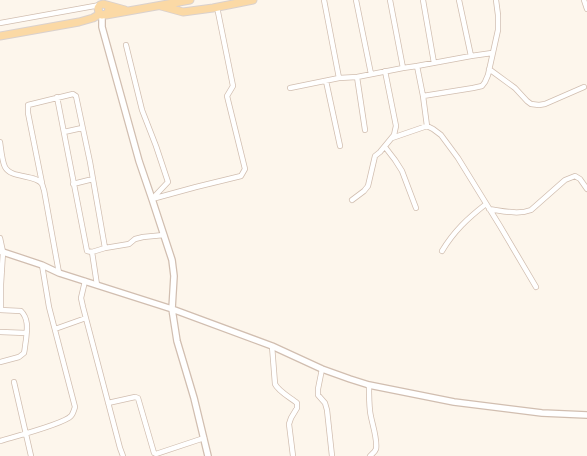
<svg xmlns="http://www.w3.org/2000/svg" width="587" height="456" viewBox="0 0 587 456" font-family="'PT Sans',sans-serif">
<rect width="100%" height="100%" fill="#fdf6ec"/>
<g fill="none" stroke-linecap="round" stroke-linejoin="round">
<!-- minor casing -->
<g stroke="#d1beb0" stroke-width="6">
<path id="minor" d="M324 0 339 78
M356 0 371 74
M390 0 403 68 417 66
M423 0 434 63
M459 0 471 56
M584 0 587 9
M0 23 100 5
M126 45 142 110 156 146 168 182 152 199
M492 53 471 56 417 66 423 96 473 88 482 86 485 82 488 75 498 30V15L496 0
M489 69 515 88 527 101 531 104 539 105 545 104 584 87
M326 81 340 146
M290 88 339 78 357 77
M423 96 427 126
M57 97 87 251 92 252 105 248 129 244 135 239 143 237 164 235
M365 130 357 77 403 68
M64 132 82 128
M392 138 427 126 433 129 441 135 458 158 500 226 536 287
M0 142C1 149 2 161 5 167 11 179 36 174 42 184 43 186 43 188 44 190L59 273
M385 147 395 160 402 171 416 208
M42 183 28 113V105L73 94 76 96 90 162 105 248
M73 184 93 179
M152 199 196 187 241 176 245 169 227 96 233 86 217 7
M352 200 364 191 368 186 375 156 380 152 394 135 396 126 385 71
M489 209C503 211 518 215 531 210L565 180 575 176 580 179 587 189
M0 238 3 252 1 284V310
M442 251C454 231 468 218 486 204
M92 252 97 285
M85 281 81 298 83 307 120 448 123 456
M0 310 21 311C29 319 27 330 26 340 25 345 25 349 24 353L19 357 0 362
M55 329 86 318
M0 332 26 333
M272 346 275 384C278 391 291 398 297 403V408L291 418 289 424 293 456
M322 369 318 389V395L325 403 327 410 332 456
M14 382 31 456
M369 385C369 394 369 402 370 411 371 421 378 439 376 449 375 452 372 454 370 456
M108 403 135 397 138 398 154 453 156 454 204 438
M0 441C13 437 64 424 71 416 73 414 74 410 75 407L49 307 42 265"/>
</g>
<!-- tertiary casing -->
<g stroke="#d1beb0" stroke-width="8">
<path id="tertiary" d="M102 15V27L139 161 152 199 172 260 174 276 172 309 272 346 322 369 350 379 369 385 454 402 542 413 587 415
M0 251 42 265 59 273 172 309 177 341 194 398 208 456"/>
</g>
<!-- primary casing -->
<g stroke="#dad1cd" stroke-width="9">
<path id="primary" d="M108 6 109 9 107 14 102 15 99 13 98 8 100 5 103 4 125 10
M161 6 183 12 213 8 253 0
M106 15 190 0
M0 36 79 22 93 18 100 14"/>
</g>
<!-- minor -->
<use href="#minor" stroke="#fff" stroke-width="4.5"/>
<!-- tertiary -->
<use href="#tertiary" stroke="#fff" stroke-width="5.5"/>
<!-- primary -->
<use href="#primary" stroke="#fbd9a5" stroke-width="7"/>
</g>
</svg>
